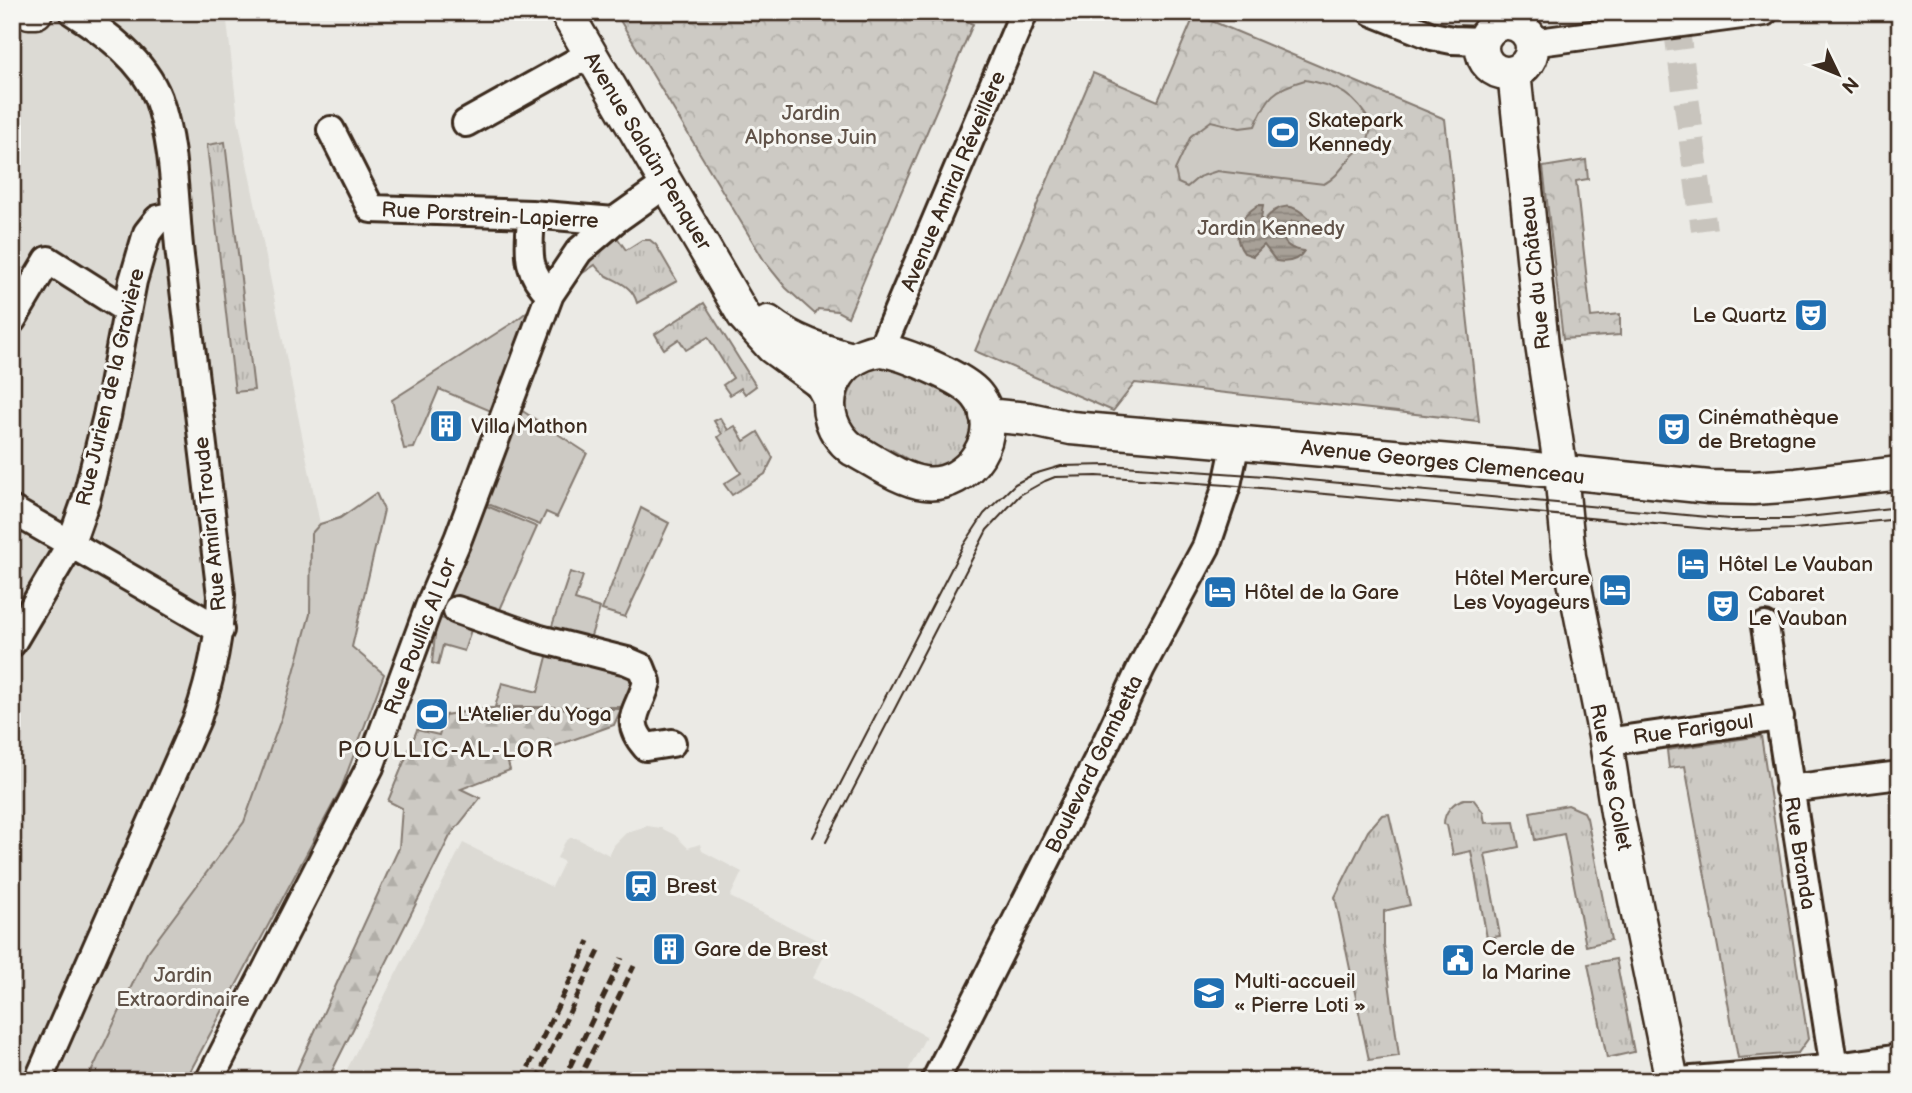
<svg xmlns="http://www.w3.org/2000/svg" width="1912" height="1093" viewBox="0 0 1912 1093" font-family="'Balsamiq Sans',sans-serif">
<defs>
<pattern id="grass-tufts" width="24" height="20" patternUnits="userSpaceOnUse" patternTransform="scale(1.75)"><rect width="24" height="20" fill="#cdcac4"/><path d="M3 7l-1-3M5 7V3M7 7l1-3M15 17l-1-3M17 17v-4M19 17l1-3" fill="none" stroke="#b1aea8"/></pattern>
<pattern id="forest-firs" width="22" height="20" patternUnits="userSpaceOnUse" patternTransform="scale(1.75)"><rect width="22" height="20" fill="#cdcac4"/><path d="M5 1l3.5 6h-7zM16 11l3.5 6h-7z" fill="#b1aea8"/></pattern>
<pattern id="park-crowns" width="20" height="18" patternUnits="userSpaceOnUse" patternTransform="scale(1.75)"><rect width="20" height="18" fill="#cdcac4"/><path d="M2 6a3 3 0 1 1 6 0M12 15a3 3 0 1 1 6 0" fill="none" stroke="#b1aea8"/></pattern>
<pattern id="water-rules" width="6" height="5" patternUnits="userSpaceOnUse" patternTransform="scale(1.75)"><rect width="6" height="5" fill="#a8a198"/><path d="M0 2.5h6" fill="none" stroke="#8a837b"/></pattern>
</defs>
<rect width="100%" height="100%" fill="#ebeae5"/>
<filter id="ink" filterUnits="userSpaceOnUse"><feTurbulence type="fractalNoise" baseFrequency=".0143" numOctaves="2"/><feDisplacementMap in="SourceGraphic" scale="14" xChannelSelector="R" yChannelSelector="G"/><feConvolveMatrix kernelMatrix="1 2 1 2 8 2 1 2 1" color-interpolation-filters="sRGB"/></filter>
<g filter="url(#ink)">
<!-- built -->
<path fill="#dcdad4" d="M12 12H226L238 119 320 524 311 534 310 614 282 716 244 822 236 831 183 909 160 940 147 953 87 1081H12Z
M647 826 661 828 675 835 688 848 700 844 702 851 742 872 730 897 829 946 813 978 926 1036 903 1081H341L463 843 552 887 564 862 557 858 565 842 570 838H576L609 855 614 845 627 832Z"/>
<!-- grass -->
<path fill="url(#grass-tufts)" stroke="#847a71" stroke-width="2" d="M225 142 254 390 235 392 207 145Z
M616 236 626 250 642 240H650L656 245 677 281 637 303C631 279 606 282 595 265L572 280 587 260Z
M704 303 756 386 745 394 741 388 730 395 723 385 733 378 708 337 686 350 679 339 664 349 655 334Z
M883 366H891C918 379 977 396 972 433 971 439 968 448 964 452 956 462 943 468 931 467 917 466 904 457 892 450 881 445 867 441 858 433 838 416 847 387 863 372Z
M720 418 728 430 735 426 744 441 758 432 773 458 765 474 732 495 724 484 741 473 718 437 722 434 714 421Z
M641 508 669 523 625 617 602 610Z
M1761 736 1808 1039 1798 1053 1738 1058 1685 766 1669 768 1667 750Z
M1464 799H1473L1483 812 1485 823 1514 822 1519 847 1485 854 1500 936 1487 938 1471 851 1453 855 1447 825 1444 824C1444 812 1453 802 1464 799Z
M1568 805 1584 812 1587 818 1611 940 1586 946 1564 834 1535 840 1530 812Z
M1389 814 1410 905 1384 911V945L1399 1056 1369 1060 1335 897 1368 831 1382 815Z
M1616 959 1634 1052 1607 1058 1588 964Z"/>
<!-- forest -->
<path fill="url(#forest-firs)" stroke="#847a71" stroke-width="2" d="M490 708 621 709 614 725 508 763 510 770 461 789 480 798 450 836 327 1081H292L399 848 402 808 388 801 417 730 439 735 445 715Z"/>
<!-- park -->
<path fill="url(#park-crowns)" stroke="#847a71" stroke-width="2" d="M615 12H945L973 24 848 317 837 311 818 309 815 314 786 288 765 262Z
M1195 14 1445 119 1479 421 1135 383 1113 411 975 351 1093 73 1158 101Z
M1586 160 1588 179 1576 181 1591 317 1620 314V335L1563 339 1543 167Z"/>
<!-- garden -->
<path fill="#cdcac4" stroke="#847a71" stroke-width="2" d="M1305 80C1337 85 1357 96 1372 126L1366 145C1346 156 1343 174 1324 184L1217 171 1199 177 1187 187 1178 183 1175 170 1191 136 1211 121 1240 128 1255 126C1268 96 1273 89 1305 80Z
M529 310 491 411 439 389 414 448 404 449 392 400 514 322Z
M521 410 587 453 557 517 546 512 540 525 483 502Z
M376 493 384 510 352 647 384 674 341 789 185 1081H87L147 953 244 822 282 716 310 614 311 534 320 524 340 518Z
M482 504 537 527 498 614 446 598Z
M570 572 583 576 575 600 600 608 589 642 551 629Z
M437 617 472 627 464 651 443 645 438 665 432 663Z
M549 649 626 669 632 685 621 707H495L502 683 538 692Z"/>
<!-- water -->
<path fill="url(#water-rules)" stroke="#7c7167" stroke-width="2" d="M1258 205H1263L1261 219 1264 221C1279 202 1293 202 1310 220L1308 223 1292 221C1278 237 1282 248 1304 251 1298 261 1287 263 1276 261L1264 245 1253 256 1244 253C1230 234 1240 217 1258 205Z"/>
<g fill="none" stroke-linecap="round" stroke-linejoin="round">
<!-- minor-tunnel -->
<path stroke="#c8c4bd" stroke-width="26" stroke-dasharray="26 13" stroke-linecap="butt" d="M1676 24 1704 230"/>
<!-- minor casing -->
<g stroke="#3b2a1e" stroke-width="32">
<path id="minor" d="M1372 12 1432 36 1452 40 1483 41
M1531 43 1764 12
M466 123 590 54
M331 130 371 209 531 214 614 221
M531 214C530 247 523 269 550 294
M12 320 48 260 127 310
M881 350 1024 12
M12 510 220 630
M457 610 540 639 627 661 641 667 647 682C639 711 622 720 646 747L672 743
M1765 626 1836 1081
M12 643 70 545 86 500 107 416 133 281 147 233 158 219 175 215
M1606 742 1780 717
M1789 789 1900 775
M38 1081 197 719C211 678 220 639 221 595 207 482 193 369 180 256 174 204 176 148 158 98 144 61 106 33 73 12
M209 1081 370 767 430 604 458 539 550 294 579 251 614 221 666 184
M935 1081 1105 745 1141 668 1206 547 1227 485 1236 442
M1680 1081 1815 1070 1900 1058"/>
</g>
<!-- major casing -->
<g stroke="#3b2a1e" stroke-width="37">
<path id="major" d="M29 12H36
M566 12 744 316 772 347 821 383 829 398
M1482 48a25 25 0 1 1 50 0a25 25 0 1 1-50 0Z
M1514 72 1542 345 1561 472 1569 556 1606 742 1617 812 1672 1081
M768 322C793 342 822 351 852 359
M881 350C903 353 964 378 977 395 1007 432 969 489 924 483 900 480 873 460 852 449 810 416 829 356 881 350Z
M986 415 1029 419 1071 428 1508 466 1709 487 1753 488 1797 485 1900 473"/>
</g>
<!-- minor -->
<use href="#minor" stroke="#f6f6f2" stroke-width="26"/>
<!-- major -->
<use href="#major" stroke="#f6f6f2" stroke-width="32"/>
<!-- tram -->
<path stroke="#3b2a1e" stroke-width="2" d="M813 837 963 546 984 514 1015 484 1034 474 1061 466 1109 465 1265 476 1729 519H1789L1900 507
M826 842 987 530 1020 495 1045 481 1055 477 1097 476 1227 485 1731 531 1794 529 1900 519"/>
<!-- rail -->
<path stroke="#3b2a1e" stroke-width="5" stroke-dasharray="10 5" stroke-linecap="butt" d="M522 1081 589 941
M536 1081 601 947
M563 1081 622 958
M578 1081 634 966"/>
</g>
</g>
<!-- icons -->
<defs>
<g id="stadium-square" transform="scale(1.75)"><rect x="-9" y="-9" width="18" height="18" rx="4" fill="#1f6fb2" stroke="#f6f6f2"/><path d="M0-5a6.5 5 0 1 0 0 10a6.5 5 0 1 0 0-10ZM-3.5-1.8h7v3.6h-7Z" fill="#fff"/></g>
<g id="theatre-square" transform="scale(1.75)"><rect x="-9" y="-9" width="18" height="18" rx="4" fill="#1f6fb2" stroke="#f6f6f2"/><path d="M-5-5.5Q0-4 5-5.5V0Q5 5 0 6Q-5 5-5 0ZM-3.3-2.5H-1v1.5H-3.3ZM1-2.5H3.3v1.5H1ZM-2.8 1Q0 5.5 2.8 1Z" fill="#fff"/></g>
<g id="building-square" transform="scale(1.75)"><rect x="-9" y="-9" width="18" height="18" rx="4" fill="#1f6fb2" stroke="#f6f6f2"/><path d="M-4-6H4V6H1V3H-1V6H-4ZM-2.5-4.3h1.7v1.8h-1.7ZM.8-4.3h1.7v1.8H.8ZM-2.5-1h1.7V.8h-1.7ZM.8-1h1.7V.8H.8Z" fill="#fff"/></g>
<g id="hotel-square" transform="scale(1.75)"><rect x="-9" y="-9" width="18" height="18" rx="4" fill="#1f6fb2" stroke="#f6f6f2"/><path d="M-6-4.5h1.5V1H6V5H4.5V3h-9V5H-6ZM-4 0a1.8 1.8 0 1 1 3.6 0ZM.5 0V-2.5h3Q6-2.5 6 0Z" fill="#fff"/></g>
<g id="station-square" transform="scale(1.75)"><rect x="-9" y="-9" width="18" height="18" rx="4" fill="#1f6fb2" stroke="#f6f6f2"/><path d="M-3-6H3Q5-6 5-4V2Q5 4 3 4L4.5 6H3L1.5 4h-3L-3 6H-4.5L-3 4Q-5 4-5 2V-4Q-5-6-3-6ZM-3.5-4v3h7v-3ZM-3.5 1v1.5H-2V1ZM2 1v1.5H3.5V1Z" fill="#fff"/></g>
<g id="civic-square" transform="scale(1.75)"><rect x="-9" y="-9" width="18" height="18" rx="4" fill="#1f6fb2" stroke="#f6f6f2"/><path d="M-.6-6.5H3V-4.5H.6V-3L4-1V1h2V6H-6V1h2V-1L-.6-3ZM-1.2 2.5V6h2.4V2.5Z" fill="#fff"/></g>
<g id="school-square" transform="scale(1.75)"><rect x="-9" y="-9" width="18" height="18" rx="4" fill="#1f6fb2" stroke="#f6f6f2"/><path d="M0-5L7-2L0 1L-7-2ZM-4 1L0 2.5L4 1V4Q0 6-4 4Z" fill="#fff"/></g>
</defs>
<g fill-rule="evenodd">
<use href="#stadium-square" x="1283" y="132"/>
<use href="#theatre-square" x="1811" y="315"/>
<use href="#building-square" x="446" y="426"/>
<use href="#theatre-square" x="1674" y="429"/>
<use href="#hotel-square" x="1693" y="564"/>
<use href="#hotel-square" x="1615" y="590"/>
<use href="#hotel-square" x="1220" y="592"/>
<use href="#theatre-square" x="1723" y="606"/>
<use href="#stadium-square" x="432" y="714"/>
<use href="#station-square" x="641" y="886"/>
<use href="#building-square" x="669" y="949"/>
<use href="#civic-square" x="1458" y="960"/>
<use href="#school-square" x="1209" y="993"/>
</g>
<g text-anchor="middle" stroke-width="6" stroke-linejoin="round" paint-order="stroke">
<!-- park labels -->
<g font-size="21" fill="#605248" stroke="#f6f6f2">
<text x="811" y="120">Jardin<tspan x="811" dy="24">Alphonse Juin</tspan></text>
<text x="1271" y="235">Jardin Kennedy</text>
<text x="183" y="982">Jardin<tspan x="183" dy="24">Extraordinaire</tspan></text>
</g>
<!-- poi labels -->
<g font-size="21" fill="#3b2a1e" stroke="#f6f6f2" text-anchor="start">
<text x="1308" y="127">Skatepark<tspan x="1308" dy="24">Kennedy</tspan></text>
<text x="1786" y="322" text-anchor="end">Le Quartz</text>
<text x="1698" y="424">Cinémathèque<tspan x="1698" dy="24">de Bretagne</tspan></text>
<text x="471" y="433">Villa Mathon</text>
<text x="1718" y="571">Hôtel Le Vauban</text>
<text x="1590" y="585" text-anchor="end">Hôtel Mercure<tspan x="1590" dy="24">Les Voyageurs</tspan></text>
<text x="1244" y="599">Hôtel de la Gare</text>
<text x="1748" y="601">Cabaret<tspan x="1748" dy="24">Le Vauban</tspan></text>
<text x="457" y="721">L'Atelier du Yoga</text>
<text x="666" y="893">Brest</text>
<text x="1482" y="955">Cercle de<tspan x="1482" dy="24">la Marine</tspan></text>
<text x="694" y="956">Gare de Brest</text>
<text x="1234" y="988">Multi-accueil<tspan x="1234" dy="24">« Pierre Loti »</tspan></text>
</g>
<!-- street labels -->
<g font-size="21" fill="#3b2a1e" stroke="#f6f6f2">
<text transform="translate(648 151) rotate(59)" y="7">Avenue Salaün Penquer</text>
<text transform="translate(953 181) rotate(-67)" y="7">Avenue Amiral Réveillère</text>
<text transform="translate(490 215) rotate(3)" y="7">Rue Porstrein-Lapierre</text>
<text transform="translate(1535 273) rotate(-96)" y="7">Rue du Château</text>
<text transform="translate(110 387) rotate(-77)" y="7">Rue Jurien de la Gravière</text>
<text transform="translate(1443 462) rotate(6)" y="7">Avenue Georges Clemenceau</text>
<text transform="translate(210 524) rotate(-96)" y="7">Rue Amiral Troude</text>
<text transform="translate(420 636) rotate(-69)" y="7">Rue Poullic Al Lor</text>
<text transform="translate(1693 729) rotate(-8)" y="7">Rue Farigoul</text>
<text transform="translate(1094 764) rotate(-64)" y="7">Boulevard Gambetta</text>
<text transform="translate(1611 777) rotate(79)" y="7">Rue Yves Collet</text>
<text transform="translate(1800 853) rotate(81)" y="7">Rue Branda</text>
</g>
<!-- neighbourhood labels -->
<g font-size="23" letter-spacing="2" fill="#3b2a1e" stroke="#f6f6f2">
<text x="446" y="757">POULLIC-AL-LOR</text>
</g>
</g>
<!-- margin -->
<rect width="1912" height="1093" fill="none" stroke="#f6f6f2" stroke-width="42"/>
<rect x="21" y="21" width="1870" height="1051" fill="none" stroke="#3b2a1e" stroke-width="2.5" filter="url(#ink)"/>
<!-- north arrow -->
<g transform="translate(1838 74) rotate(133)" stroke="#f6f6f2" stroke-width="5" paint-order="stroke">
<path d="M0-5L12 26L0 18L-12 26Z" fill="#3b2a1e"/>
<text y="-10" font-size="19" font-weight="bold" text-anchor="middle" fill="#3b2a1e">N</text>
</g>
</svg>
